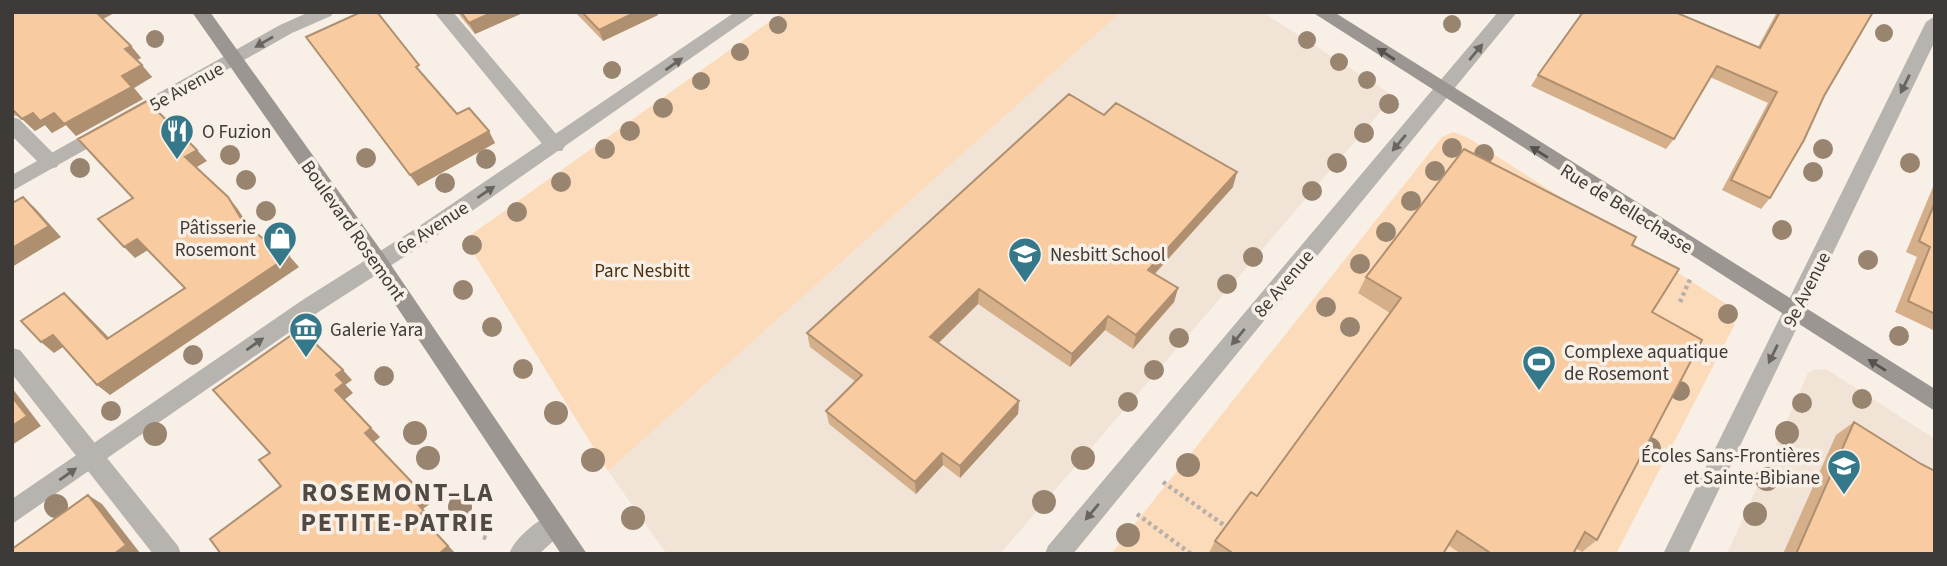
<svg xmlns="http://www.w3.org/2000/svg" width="1947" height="566" viewBox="0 0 1947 566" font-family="'Source Sans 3',sans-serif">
<rect width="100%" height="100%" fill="#f8efe7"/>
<!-- built -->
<path fill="#f1e3d5" d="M1121 12H1262L1394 96 1000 554H667L608 471Z
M1826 369 1935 439V554H1727L1808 373 1813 370Z"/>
<!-- green -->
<path fill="#fcdbbb" d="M783 12H1121L608 471 465 239Z
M1453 132 1467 137 1728 305 1736 314 1734 326 1616 554H1111L1442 137Z"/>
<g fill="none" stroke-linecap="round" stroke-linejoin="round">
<!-- path -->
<path stroke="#b7b0aa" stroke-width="4.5" stroke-dasharray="3.5 3.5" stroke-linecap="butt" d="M1680 302 1691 277
M1163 482 1228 528
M1137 514 1191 554
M483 537 489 539"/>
<!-- lane -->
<path fill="#b7b4b0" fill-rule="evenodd" d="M434 12H453L562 141 565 146 562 151H548Z
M12 117 19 119 57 157 60 162 57 167 50 169 43 167 12 136Z
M12 348 20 350 178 546 181 554H153L12 374Z"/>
<!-- street -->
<path fill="#b7b4b0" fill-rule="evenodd" d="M309 12H334L331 16 292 33 12 191V175L280 25Z
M735 12H757L429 241 320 311 12 524V499L304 299 415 229Z
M1498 12H1517L1073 554H1045L1048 546Z
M1935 16V41L1688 554H1663L1926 22Z
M553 513 562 517 565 525 562 533 539 554H509C515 538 537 520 553 513Z"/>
<!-- secondary -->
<path fill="#9b9691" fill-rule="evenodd" d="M192 12H210L385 256 587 554H561L371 268Z
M1312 12H1334L1935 389V411Z"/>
</g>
<!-- trees -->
<g fill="#99856f">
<circle cx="1452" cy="24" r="9"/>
<circle cx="778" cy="25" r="9"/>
<circle cx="1884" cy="33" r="9"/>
<circle cx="155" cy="39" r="9"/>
<circle cx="1307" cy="40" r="9"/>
<circle cx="740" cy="52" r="9"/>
<circle cx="1339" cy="62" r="9"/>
<circle cx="612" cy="70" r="9"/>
<circle cx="1367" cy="80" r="9"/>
<circle cx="701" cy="81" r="9"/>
<circle cx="1389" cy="104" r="10"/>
<circle cx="663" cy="108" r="10"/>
<circle cx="630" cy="131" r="10"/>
<circle cx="1364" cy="133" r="10"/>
<circle cx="1452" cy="148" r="10"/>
<circle cx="605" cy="149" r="10"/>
<circle cx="1823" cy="149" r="10"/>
<circle cx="1484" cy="154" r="10"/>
<circle cx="230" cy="155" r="10"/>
<circle cx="366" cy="158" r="10"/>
<circle cx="486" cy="159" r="10"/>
<circle cx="1337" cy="163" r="10"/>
<circle cx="1910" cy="163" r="10"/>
<circle cx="80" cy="168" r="10"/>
<circle cx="1435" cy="171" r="10"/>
<circle cx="1813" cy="172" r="10"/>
<circle cx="246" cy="180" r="10"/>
<circle cx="561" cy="182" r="10"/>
<circle cx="445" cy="183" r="10"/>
<circle cx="1312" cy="191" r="10"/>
<circle cx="1411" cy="201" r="10"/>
<circle cx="266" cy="211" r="10"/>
<circle cx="517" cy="212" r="10"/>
<circle cx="1782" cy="230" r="10"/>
<circle cx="1386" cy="232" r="10"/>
<circle cx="472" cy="245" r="10"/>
<circle cx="1253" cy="257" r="10"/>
<circle cx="1868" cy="260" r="10"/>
<circle cx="1360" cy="264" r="10"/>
<circle cx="1227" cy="284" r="10"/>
<circle cx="463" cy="290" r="10"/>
<circle cx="1326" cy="307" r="10"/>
<circle cx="1728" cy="314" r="10"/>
<circle cx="492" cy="327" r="10"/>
<circle cx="1350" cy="327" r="10"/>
<circle cx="1899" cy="336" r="10"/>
<circle cx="1179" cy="338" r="10"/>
<circle cx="193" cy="355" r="10"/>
<circle cx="523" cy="369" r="10"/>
<circle cx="1154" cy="370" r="10"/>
<circle cx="384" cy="376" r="10"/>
<circle cx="1680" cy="391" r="10"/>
<circle cx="1862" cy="399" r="10"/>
<circle cx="1128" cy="402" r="10"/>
<circle cx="1802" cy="403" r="10"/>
<circle cx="111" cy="411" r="10"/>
<circle cx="556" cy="413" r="12"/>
<circle cx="415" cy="433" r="12"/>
<circle cx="1787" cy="433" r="12"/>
<circle cx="155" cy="434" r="12"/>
<circle cx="1649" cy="449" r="12"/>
<circle cx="428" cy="458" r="12"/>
<circle cx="1083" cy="458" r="12"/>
<circle cx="593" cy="460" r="12"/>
<circle cx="1188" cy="465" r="12"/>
<circle cx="1767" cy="479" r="12"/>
<circle cx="1044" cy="502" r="12"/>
<circle cx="56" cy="506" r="12"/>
<circle cx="460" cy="507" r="12"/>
<circle cx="1755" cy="514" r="12"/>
<circle cx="633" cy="518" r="12"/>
<circle cx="1128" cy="535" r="12"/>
</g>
<!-- wall -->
<path fill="#d5af8a" d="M12 12H113L114 13 103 19 131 46 141 58 137 60 152 77 134 88 143 99 76 136 66 125 52 133 45 125 35 131 20 117 12 115Z
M457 12H525L475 34Z
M575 12H657L658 15 603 41Z
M1777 12H1873L1824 96 1770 198 1761 209 1722 190 1768 103 1710 77 1674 139 1666 149 1531 86 1538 75 1677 13 1758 47Z
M306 37 425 77 457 114 495 143 418 186Z
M1935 182V331L1895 312 1917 257 1906 252Z
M1233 187 1155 274 1178 288 1174 302 1133 349 1105 330 1070 367 978 304 939 343 1019 401 1018 414 960 478 943 465 916 494 829 424 826 411 856 382 810 347 807 333Z
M1632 245 1652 312 1597 540 1582 552 1576 548 1573 554H1461L1448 545 1443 554 1209 553 1215 541 1257 496 1390 313 1358 293 1366 277Z
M1854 422 1935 554H1783L1836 435Z"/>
<!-- shaded-wall -->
<path fill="#ae8f70" d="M95 12H113L114 13 101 20Z
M493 12H525L475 34 469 23Z
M636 12H657L658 15 603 41 599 30Z
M131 46 141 58 135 61 125 49Z
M142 65 152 77 134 88 143 99 76 136 66 125 52 133 45 125 35 131 22 119 33 113 122 76Z
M489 131 495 143 418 186 410 175Z
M197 150 207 161 195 168 185 157Z
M1237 172 1233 187 1145 284 1148 270Z
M23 197 35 208 61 237 12 267V248Z
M228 197 237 208 252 231 242 220Z
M269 233 299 267 110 395 97 385Z
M137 239 148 250 135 258 124 247Z
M1178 288 1174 302 1133 349 1136 335Z
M979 289 978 304 931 350 930 337Z
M64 293 76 304 120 349 107 339Z
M1108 316 1105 330 1070 367 1072 354Z
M53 335 66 345 54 353 41 342Z
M343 370 352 380 345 385 336 375Z
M344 383 353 393 344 400 380 437 374 442 431 503 423 509 432 519 427 523 456 554H439L419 515 365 433 335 390Z
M12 388 41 426 12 445Z
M1019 401 1018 414 960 478V466Z
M942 453 943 465 916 494 915 482Z
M88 495 102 504 140 553 114 554Z"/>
<!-- building -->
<path fill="#f8cca0" stroke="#ae8f70" stroke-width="2" d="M12 12H96L131 46 125 49 142 65 122 76 132 87 64 124 54 113 40 121 33 113 22 119 12 109Z
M361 12H377L419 65 416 67 457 114 469 108 489 131 410 175 306 37Z
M461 12H493L469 23Z
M582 12H636L599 30Z
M1583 12H1678L1677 13 1760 48 1780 12H1873L1824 96 1804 140 1770 198 1731 180 1777 92 1717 66 1674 139 1538 75Z
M1069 94 1104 115 1116 103 1237 172 1148 270 1178 288 1136 335 1108 316 1072 354 979 289 930 337 1019 401 960 466 942 453 915 482 826 411 862 375 807 333Z
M147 101 197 150 185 157 228 197 242 220 262 238 269 233 289 256 97 385 53 335 41 342 21 321 64 293 107 339 185 288 137 239 124 247 98 219 133 198 78 139Z
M1464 149 1636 237 1632 245 1679 269 1652 312 1702 340 1597 540 1585 532 1573 554H1492L1457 531 1443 554H1234L1215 541 1251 492 1257 496 1401 298 1366 277Z
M23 197 49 226 12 248V203Z
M1935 202V314L1908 301 1930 247 1919 241Z
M300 329 343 370 336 375 344 383 335 390 371 428 365 433 423 494 415 501 424 511 419 515 448 546 439 554H221L210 539 281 486 259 460 270 453 213 390Z
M12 397 27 416 12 426Z
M1854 422 1921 464 1935 471V554H1796Z
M88 495 126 545 114 554H12V549Z"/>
<!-- one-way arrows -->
<defs><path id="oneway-solid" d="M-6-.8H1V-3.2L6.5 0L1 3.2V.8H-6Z" transform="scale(1.75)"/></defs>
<g fill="#686561">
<use href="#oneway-solid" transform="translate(264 42) rotate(150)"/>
<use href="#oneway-solid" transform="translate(1476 52) rotate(-50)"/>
<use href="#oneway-solid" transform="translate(674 64) rotate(-35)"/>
<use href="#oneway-solid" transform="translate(1905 84) rotate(116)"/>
<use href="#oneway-solid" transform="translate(1399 143) rotate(130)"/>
<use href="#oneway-solid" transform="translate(486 192) rotate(-34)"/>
<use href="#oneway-solid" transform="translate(1238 337) rotate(130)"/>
<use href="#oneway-solid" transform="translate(255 344) rotate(-35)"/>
<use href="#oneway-solid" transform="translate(1773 354) rotate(116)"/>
<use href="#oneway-solid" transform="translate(68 474) rotate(-35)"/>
<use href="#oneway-solid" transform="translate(1092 512) rotate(130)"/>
</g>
<g fill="#55514e">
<use href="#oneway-solid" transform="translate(1386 54) rotate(-147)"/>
<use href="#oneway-solid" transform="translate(1539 152) rotate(-148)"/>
<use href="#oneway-solid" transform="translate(1877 365) rotate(-148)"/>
</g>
<!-- icons -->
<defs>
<g id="restaurant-pin" transform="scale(1.75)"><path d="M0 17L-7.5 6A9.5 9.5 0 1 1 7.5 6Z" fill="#357889" stroke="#f8efe7"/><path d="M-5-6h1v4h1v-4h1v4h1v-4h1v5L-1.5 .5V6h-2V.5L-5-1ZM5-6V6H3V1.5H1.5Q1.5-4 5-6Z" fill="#fff"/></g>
<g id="shop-pin" transform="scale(1.75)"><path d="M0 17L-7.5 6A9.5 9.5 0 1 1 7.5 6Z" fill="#357889" stroke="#f8efe7"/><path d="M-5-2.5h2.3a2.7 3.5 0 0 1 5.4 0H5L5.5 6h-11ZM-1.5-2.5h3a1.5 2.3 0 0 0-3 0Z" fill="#fff"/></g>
<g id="school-pin" transform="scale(1.75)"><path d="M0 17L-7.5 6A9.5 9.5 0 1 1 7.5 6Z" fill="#357889" stroke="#f8efe7"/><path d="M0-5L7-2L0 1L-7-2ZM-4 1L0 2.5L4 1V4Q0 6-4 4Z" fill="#fff"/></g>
<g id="museum-pin" transform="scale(1.75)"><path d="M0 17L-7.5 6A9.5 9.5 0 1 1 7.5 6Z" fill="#357889" stroke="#f8efe7"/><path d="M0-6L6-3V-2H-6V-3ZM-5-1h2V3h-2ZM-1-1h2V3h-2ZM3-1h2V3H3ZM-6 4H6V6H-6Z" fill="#fff"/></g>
<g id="stadium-pin" transform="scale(1.75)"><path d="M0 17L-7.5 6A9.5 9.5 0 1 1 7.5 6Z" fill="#357889" stroke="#f8efe7"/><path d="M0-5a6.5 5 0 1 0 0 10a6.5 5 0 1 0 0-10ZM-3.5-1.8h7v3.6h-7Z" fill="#fff"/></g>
</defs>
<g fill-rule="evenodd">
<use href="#restaurant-pin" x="177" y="131"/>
<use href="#shop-pin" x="280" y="238"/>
<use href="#school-pin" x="1025" y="254"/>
<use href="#museum-pin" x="306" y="329"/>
<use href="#stadium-pin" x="1539" y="362"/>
<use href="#school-pin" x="1844" y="466"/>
</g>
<g text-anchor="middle" stroke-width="7" stroke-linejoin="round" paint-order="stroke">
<!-- street labels -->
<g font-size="19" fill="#3e3a37" stroke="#f8efe7">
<text transform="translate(186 86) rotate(-29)" y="7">5e Avenue</text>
<text transform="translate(1627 208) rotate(32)" y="7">Rue de Bellechasse</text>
<text transform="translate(432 227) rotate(-33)" y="7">6e Avenue</text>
<text transform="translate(354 230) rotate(55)" y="7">Boulevard Rosemont</text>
<text transform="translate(1283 283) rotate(-50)" y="7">8e Avenue</text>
<text transform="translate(1806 289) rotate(-63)" y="7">9e Avenue</text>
</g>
<!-- poi labels -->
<g font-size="19" fill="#3e3a37" stroke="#f8efe7" text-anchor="start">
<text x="202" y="138">O Fuzion</text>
<text x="256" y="234" text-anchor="end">Pâtisserie<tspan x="256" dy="22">Rosemont</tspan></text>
<text x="1050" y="261">Nesbitt School</text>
<text x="330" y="336">Galerie Yara</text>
<text x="1564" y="358">Complexe aquatique<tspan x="1564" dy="22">de Rosemont</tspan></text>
<text x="1820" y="462" text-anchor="end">Écoles Sans-Frontières<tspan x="1820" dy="22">et Sainte-Bibiane</tspan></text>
</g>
<!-- park labels -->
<g font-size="19" fill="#4c2f0d" stroke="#f8efe7">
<text x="642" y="277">Parc Nesbitt</text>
</g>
<!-- district labels -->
<g font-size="26" font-weight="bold" letter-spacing="2" fill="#514a44" stroke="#f8efe7">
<text x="398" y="501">ROSEMONT–LA<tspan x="398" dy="30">PETITE-PATRIE</tspan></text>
</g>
</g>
<!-- border -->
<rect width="1947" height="566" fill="none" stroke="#3e3a37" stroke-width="28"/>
</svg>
